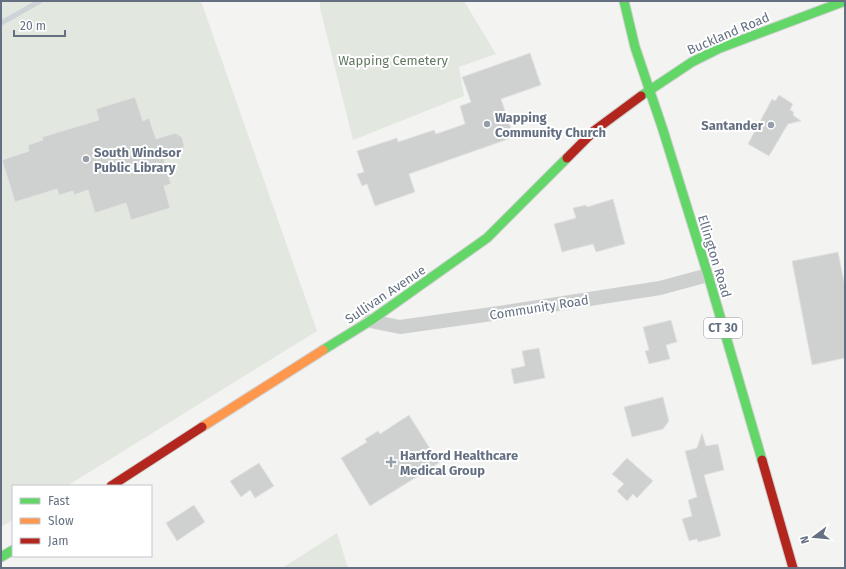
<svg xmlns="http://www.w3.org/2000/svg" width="846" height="569" viewBox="0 0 846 569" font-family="'Fira Sans',sans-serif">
<rect width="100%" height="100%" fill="#f3f4f2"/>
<!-- green -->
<path fill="#e2e7e0" d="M1 1H201L317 331 67 486H13V520L1 527Z
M320 1H464L496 54 459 67 464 96 353 140 320 8Z
M337 533 348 568H282Z"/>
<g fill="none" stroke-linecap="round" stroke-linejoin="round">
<!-- stream -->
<path stroke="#cdd4d7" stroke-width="5" d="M1 23 40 1"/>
</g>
<!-- building -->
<path fill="#cfd0d0" stroke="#e2e3e2" d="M530 53 541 85 501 99 514 137 409 174 415 192 375 206 367 184 362 186 357 174 364 172 357 151 397 138 398 142 434 130 436 134 465 124 460 106 471 102 462 77Z
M779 95 793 104 790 110 794 112 793 115 801 121 788 124 769 156 748 144 772 99 775 101Z
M135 97 143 121 149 118 156 139 175 133 182 137 184 145 183 152 170 156 171 158 164 160 171 184 164 186 170 208 131 220 126 203 95 213 88 190 74 195 73 191 59 195 57 189 15 202 2 160 29 151 28 145 43 140 42 137 99 120 96 109Z
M613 199 625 244 596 252 593 244 562 252 554 224 576 218 573 208 586 205 587 207Z
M838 252 845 286V358L812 365 792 261Z
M671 320 677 342 666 345 670 359 649 364 645 351 649 350 643 327Z
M539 348 545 378 514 384 511 369 525 366 522 351Z
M663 397 669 421 663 429 632 437 624 407Z
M409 415 439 463 370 506 341 458 367 442 365 439 378 431 380 434Z
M702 433 706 446 718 444 724 470 704 475 721 536 698 542 697 539 689 541 682 519 692 516 688 500 697 497 685 451 697 448Z
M627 458 653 481 637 498 633 494 627 501 617 491 624 484 612 474Z
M259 463 274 486 255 498 250 490 241 497 230 481Z
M194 505 205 522 177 541 166 523Z"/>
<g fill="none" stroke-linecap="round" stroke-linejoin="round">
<!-- fast casing -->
<g stroke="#d0d1d1" stroke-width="11">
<path id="fast" d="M624 1 635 47 663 130 708 275 762 460
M641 96 692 62 720 48 845 1
M323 350 370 321 487 238 567 158
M1 557 13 550"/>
</g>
<!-- slow casing -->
<g stroke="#d0d1d1" stroke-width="11">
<path id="slow" d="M202 427 323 350"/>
</g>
<!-- jam casing -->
<g stroke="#d0d1d1" stroke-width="11">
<path id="jam" d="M567 158 595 130 641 96
M762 460 793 568
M111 486 202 427"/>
</g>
<!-- street -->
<path stroke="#cecfcf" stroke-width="14" d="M370 321 400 327 499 313 660 288 708 275"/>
<!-- fast -->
<use href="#fast" stroke="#63d668" stroke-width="9"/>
<!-- slow -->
<use href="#slow" stroke="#ff974d" stroke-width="9"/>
<!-- jam -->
<use href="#jam" stroke="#b3261e" stroke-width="9"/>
</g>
<!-- markers -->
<g fill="#969ea9" stroke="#fff" stroke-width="1.5">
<circle cx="487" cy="124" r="4"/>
<circle cx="771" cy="125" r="4"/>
<circle cx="86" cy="159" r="4"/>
<path d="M389 456h4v4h4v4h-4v4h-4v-4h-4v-4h4z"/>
</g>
<g text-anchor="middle" stroke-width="4" stroke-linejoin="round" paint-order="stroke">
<!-- shield labels -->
<rect fill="#fff" stroke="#929ba8" stroke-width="1" x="704" y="318" width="38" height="20" rx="3"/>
<g font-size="12" font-weight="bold" fill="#647082">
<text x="723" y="332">CT 30</text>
</g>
<!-- street labels -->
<g font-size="13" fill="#647082" stroke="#fff">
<text transform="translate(728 33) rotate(-23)" y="5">Buckland Road</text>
<text transform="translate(715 256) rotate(73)" y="5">Ellington Road</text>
<text transform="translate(385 294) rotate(-34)" y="5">Sullivan Avenue</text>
<text transform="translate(539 307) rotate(-9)" y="5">Community Road</text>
</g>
<!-- park labels -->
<g font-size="13" fill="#647963" stroke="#fff">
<text x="393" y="65">Wapping Cemetery</text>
</g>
<!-- poi labels -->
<g font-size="13" font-weight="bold" fill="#647082" stroke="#fff" text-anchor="start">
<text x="495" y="122">Wapping<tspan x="495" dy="15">Community Church</tspan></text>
<text x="763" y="130" text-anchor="end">Santander</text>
<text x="94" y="157">South Windsor<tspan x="94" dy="15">Public Library</tspan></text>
<text x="400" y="460">Hartford Healthcare<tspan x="400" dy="15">Medical Group</tspan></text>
</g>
</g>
<!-- border -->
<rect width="846" height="569" fill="none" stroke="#647082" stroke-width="4"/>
<!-- legend -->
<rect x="12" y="485" width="140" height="72" fill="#ffffff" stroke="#c1c6cd"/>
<rect x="20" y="498" width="20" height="6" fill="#63d668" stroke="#c1c6cd"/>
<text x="48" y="505" font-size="12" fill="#647082">Fast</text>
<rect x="20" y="518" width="20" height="6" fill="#ff974d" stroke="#c1c6cd"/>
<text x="48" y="525" font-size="12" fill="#647082">Slow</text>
<rect x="20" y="538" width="20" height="6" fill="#b3261e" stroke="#c1c6cd"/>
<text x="48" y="545" font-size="12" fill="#647082">Jam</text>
<!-- north arrow -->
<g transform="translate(814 537) rotate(254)" stroke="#ffffff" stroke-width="3" paint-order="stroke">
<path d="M0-3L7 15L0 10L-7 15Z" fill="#647082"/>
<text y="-6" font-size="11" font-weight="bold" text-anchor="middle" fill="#647082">N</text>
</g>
<!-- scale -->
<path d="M14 30v6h51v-6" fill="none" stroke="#647082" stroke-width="2"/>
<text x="20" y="30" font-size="12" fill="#647082" stroke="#ffffff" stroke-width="3" paint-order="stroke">20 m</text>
</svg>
